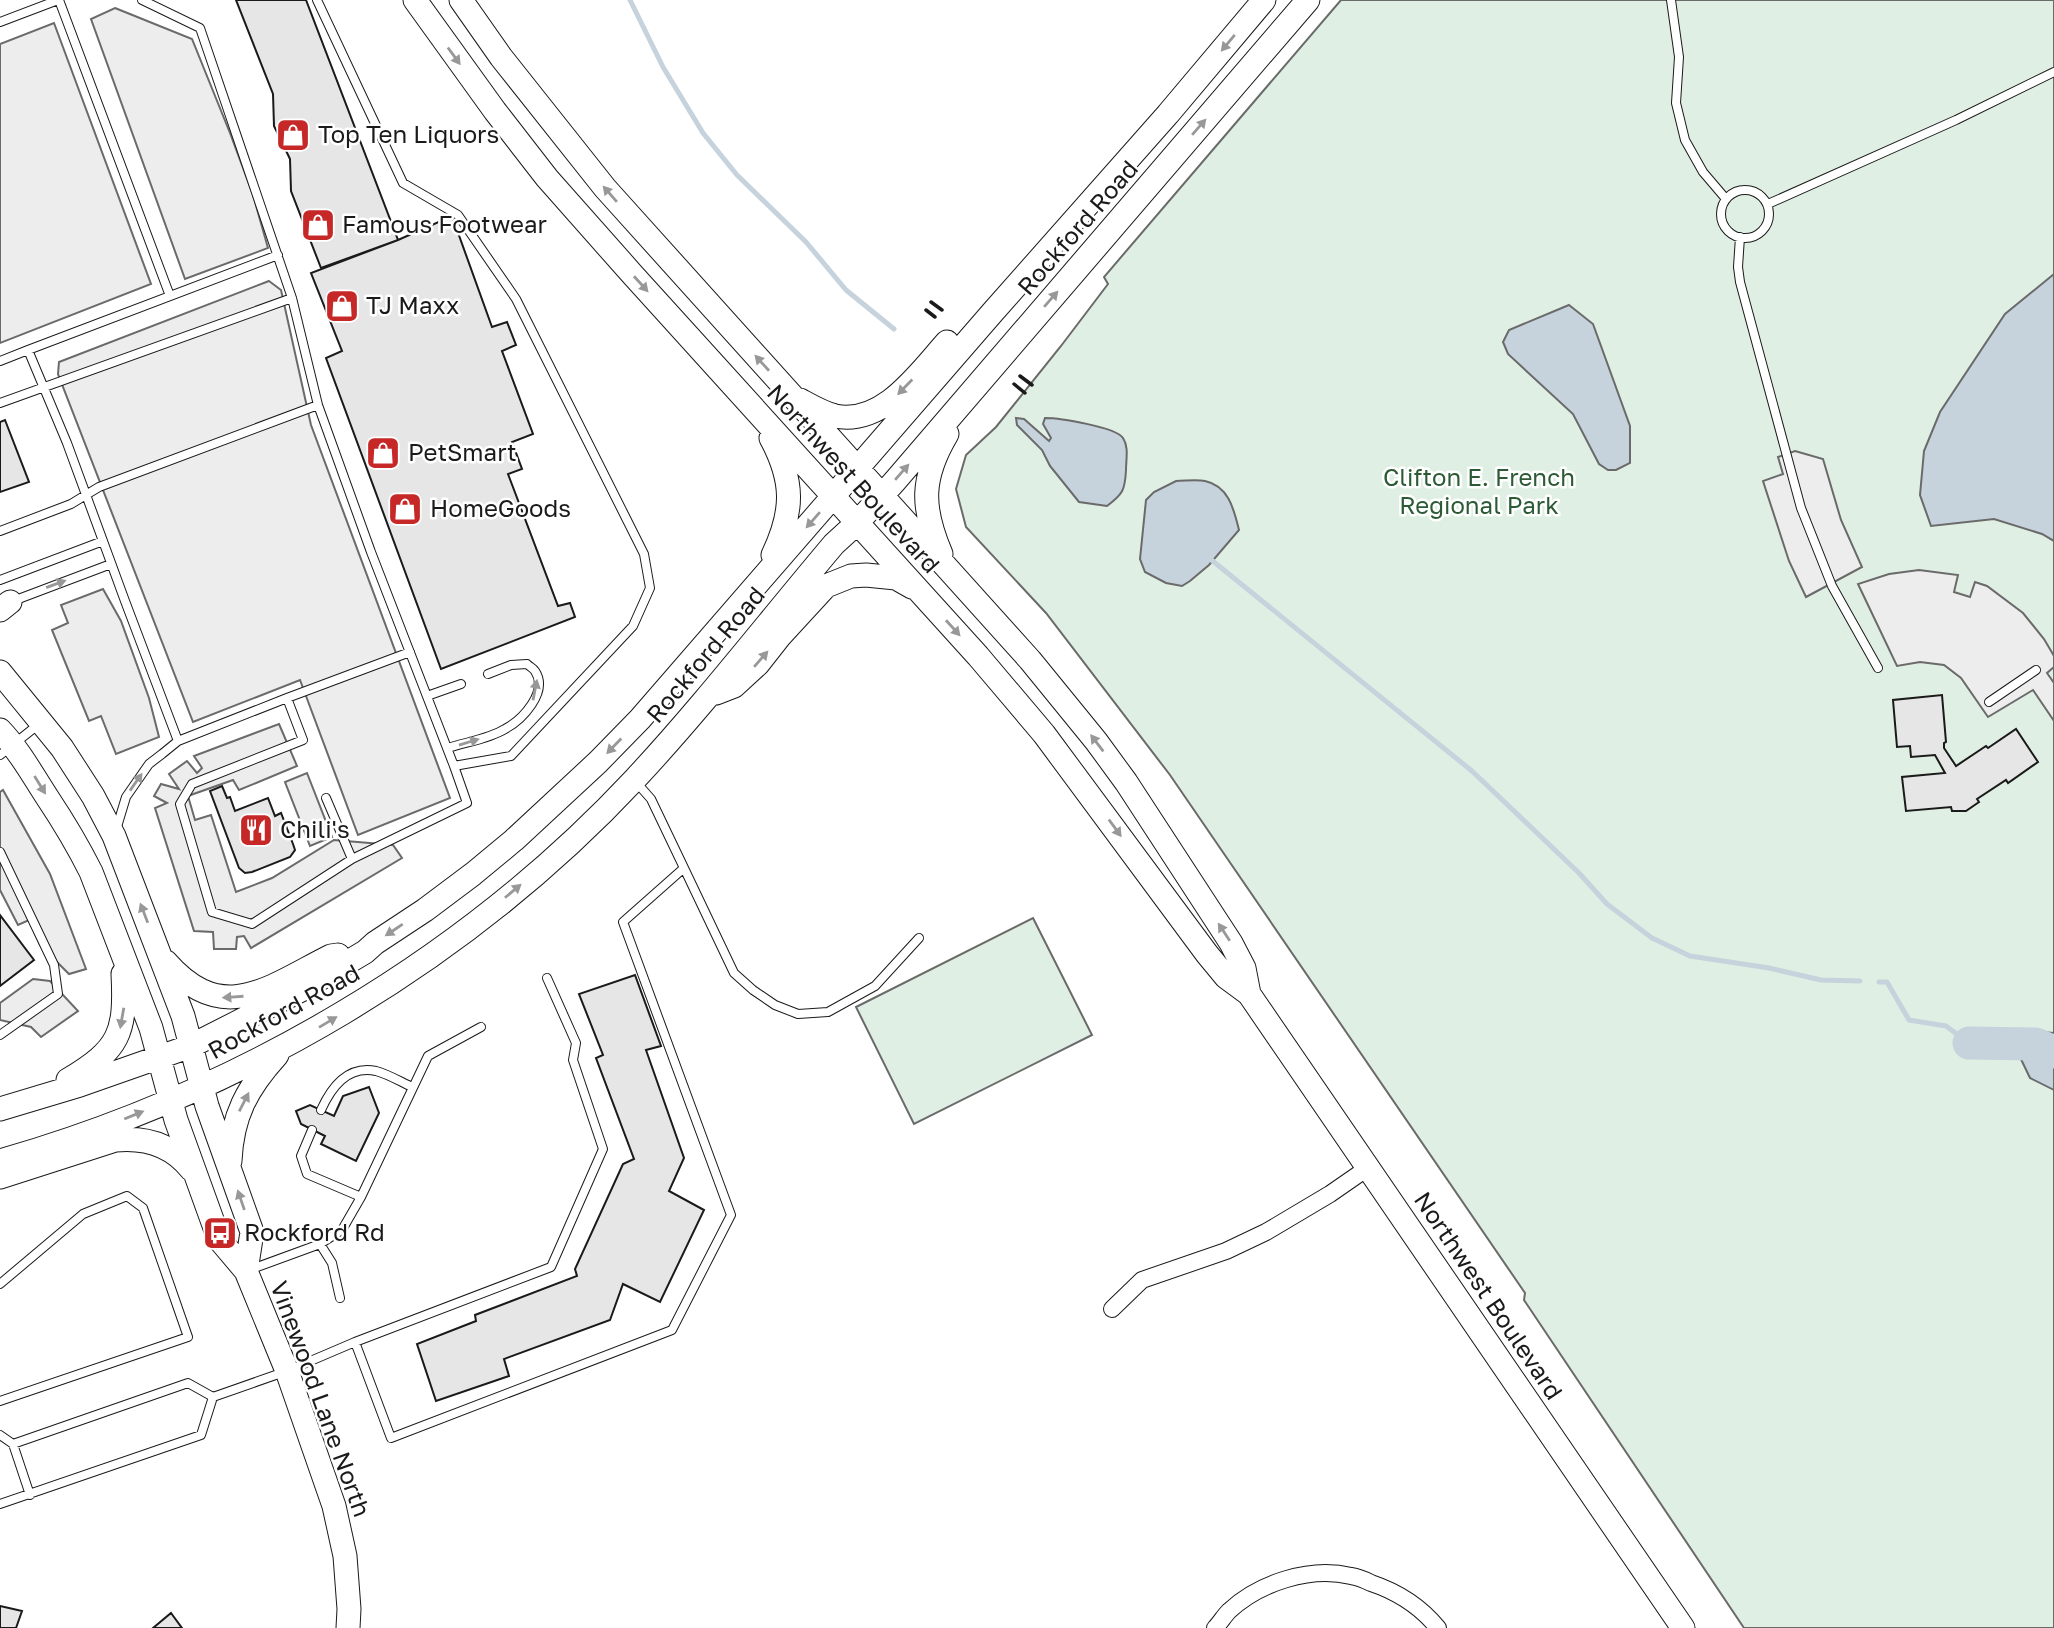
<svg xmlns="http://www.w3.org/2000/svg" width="2054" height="1628" viewBox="0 0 2054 1628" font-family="'Golos Text',sans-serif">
<rect width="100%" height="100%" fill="#fff"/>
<!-- green -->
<path fill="#e0efe3" stroke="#6a6a6a" stroke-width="2" d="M1341 0H2054V1628H1744L1524 1300 1525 1293 1170 775 1046 613 966 527 956 489 966 455 996 427 1061 346 1108 284 1104 277Z
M1033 918 1092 1035 914 1124 856 1007Z"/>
<!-- parking -->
<path fill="#ededed" stroke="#6a6a6a" stroke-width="2" d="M115 8 192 39 230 133 253 195 268 248 185 279 91 19Z
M54 23 151 284 0 343V44Z
M269 281 281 290 311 425 450 798 358 835 300 680 193 722 58 374 59 362Z
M1795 451 1823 459 1841 520 1862 567 1806 597 1789 561 1763 481 1783 474 1778 457Z
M1919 570 1958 575 1954 592 1970 597 1975 582 1987 586 2023 613 2044 639 2054 656V667L2047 673 2054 683V721L2033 690 1988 717 1961 678 1944 665 1920 662 1897 666 1858 584 1889 574Z
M103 589 121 621 149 698 159 737 116 754 101 716 89 721 52 630 68 623 61 605Z
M279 724 297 766 239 790 233 780 188 796 195 820 211 815 236 892 272 878 334 840 393 845 402 858 251 948 244 936 237 937 236 949H214L213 932 194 931 155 808 167 803 154 796 161 784 179 789 169 774 187 761 197 773 202 768 194 756Z
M307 773 332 837 310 846 285 782Z
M3 790 50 874 86 969 69 974 40 945 29 920 18 925 0 890V792Z
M33 979 50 981 78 1011 41 1037 31 1027 0 1020V1003Z"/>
<!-- water -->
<path fill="#c6d2dc" stroke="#6a6a6a" stroke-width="2" d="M2054 274V541L2042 534 1994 519 1931 526 1920 495 1924 451 1940 412 2005 314Z
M1569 305 1593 324 1630 426V463L1616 470H1608L1599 464 1573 414 1508 354 1503 342 1509 330Z
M1016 418 1024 419 1049 441 1051 438 1043 424 1045 418C1059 418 1116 427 1123 438 1129 447 1126 459 1126 470 1125 490 1123 494 1107 506L1079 502 1050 466 1042 450 1017 425Z
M1176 481C1185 481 1196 479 1205 481 1229 486 1234 510 1239 530L1209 565 1190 581 1182 586 1166 583 1145 572 1140 559 1146 500 1154 492Z
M2015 1030 2054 1033V1090L2030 1078 2018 1053 1999 1049 1996 1031Z"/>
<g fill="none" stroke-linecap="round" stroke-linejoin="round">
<!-- stream -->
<path stroke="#c6d2dc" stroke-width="5" d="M630 0 663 67 703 133 737 175 806 242 846 290 894 329
M1209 558 1472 771 1579 873 1607 904 1652 938 1690 956 1769 968 1821 980 1860 981
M1879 982H1887L1909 1020 1946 1026 1969 1043"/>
<!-- river -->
<path stroke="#c6d2dc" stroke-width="33" d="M1969 1043 2036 1044 2054 1052"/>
</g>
<!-- building -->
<path fill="#e6e6e6" stroke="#1a1a1a" stroke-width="2" d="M236 0H306L398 240 321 268 291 191 290 159 274 126 273 94Z
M452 216 492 327 507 322 516 345 502 351 533 434 512 442 522 469 508 474 558 606 570 603 575 617 441 669 326 358 342 351 311 273 398 240Z
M5 420 29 482 0 492V422Z
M1942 695 1946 742 1944 743V748L1956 766 1986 746 1988 748 2016 729 2038 762 2008 783 2006 780 1977 799 1979 802 1966 811H1952L1951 807 1906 811 1902 777 1945 773 1935 755 1911 757 1910 746 1897 747 1893 700Z
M222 786 227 798 230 797 235 811 268 798 275 816 281 813 293 844 295 850 290 857 252 872 245 873 239 868 210 791Z
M0 915 34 960 0 986Z
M635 975 661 1046 646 1050 684 1158 669 1191 704 1210 660 1302 623 1284 610 1320 504 1359 509 1376 436 1401 417 1344 476 1321 475 1315 577 1276 575 1269 623 1164 634 1159 596 1058 603 1055 579 994Z
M369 1087 379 1113 356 1161 321 1144 325 1136 301 1124 296 1111 310 1105 334 1116 343 1096Z
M0 1606 22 1611 16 1628H0Z
M171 1613 182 1628H153Z"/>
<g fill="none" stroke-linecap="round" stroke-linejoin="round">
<!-- lane casing -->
<g stroke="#1a1a1a" stroke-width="10">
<path id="lane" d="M59 0 170 296
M142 0 200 28 292 298 318 405 371 552 454 766
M1671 0 1679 57 1676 103 1685 140 1703 172 1726 199
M0 22 58 0
M1721 214a24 24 0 1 1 48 0a24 24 0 1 1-48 0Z
M1768 204 1956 120 2054 72
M1740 237 1738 267 1740 282 1801 508 1832 586 1878 668
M28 350 278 255
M0 361 28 350 67 443 125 601 178 741
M0 403 292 298
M0 531 71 504 99 487 318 405
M0 580 103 541
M13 601 111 564
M427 696 461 684
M287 698 410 652
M1989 702 2036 670
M448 748C466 742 489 739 505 729 522 720 549 692 535 671 533 668 530 667 527 664L511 665 488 674
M0 755 39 724
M326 798 352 859
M116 830 126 797 149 764 162 754 178 741 287 698 303 740 192 784 180 804 212 912 252 924 352 859 467 803 454 766 511 756 633 626 650 588 644 554 516 299 458 215 403 183 317 0
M0 852 54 965 58 994 0 1035
M684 868 734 973 753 990 775 1005 798 1014 828 1012 875 986 919 938
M321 1110C331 1088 347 1065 376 1071 388 1074 401 1082 412 1087
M312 1130 301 1156 307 1174 361 1197
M320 1244 342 1230 361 1197 428 1056 481 1027
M249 1270 320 1244 332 1263 340 1298
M0 1284 83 1214 127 1196 143 1208 188 1337 0 1401
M355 1342 551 1267 603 1149 573 1060 576 1043 547 978
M0 1435 13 1444 188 1383 213 1397
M13 1444 30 1495
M0 1504 201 1435 213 1397 287 1371 355 1342 391 1438 672 1330 731 1215 623 922 684 868 651 799 636 782"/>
</g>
<!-- street casing -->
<g stroke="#1a1a1a" stroke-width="18">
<path id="street" d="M1112 1309 1142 1280 1226 1251 1266 1232 1330 1194 1369 1167
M1215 1628C1220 1623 1224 1616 1229 1611 1259 1583 1310 1566 1351 1576 1358 1577 1365 1580 1371 1583 1398 1592 1420 1606 1438 1628"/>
</g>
<!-- secondary casing -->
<g stroke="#1a1a1a" stroke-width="25">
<path id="secondary" d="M415 0 495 111 547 178 632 274 978 656 1044 734 1207 954 1226 977 1249 994 1683 1628
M461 0 501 57 605 188 1030 660 1096 741 1126 782 1231 943 1244 968 1249 994
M800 400C811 406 823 413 835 416 883 426 919 373 947 342
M771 438C794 481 794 511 773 555
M941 554C921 507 921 478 947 434
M0 610 10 602
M0 672 62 748 93 796 114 836 183 1016 207 1106 252 1232 246 1271
M716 693 734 686 758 664 780 636 826 586 851 576 866 575 896 578 912 587
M0 730C19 750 32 774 47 797 63 821 78 846 91 872L151 1028 176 1120 219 1239 246 1271 287 1371 334 1506 345 1556 349 1609 348 1628
M166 962C223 1027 269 987 331 956L338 955
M68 1080C120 1049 126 1033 123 974
M0 1109 80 1085 191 1046 301 990 365 952 375 943 425 910 473 874 514 840 598 762 640 719 992 313 1168 114 1264 0
M0 1161C238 1093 465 961 635 779 704 705 768 622 834 544L857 523 895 481 1308 0
M230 1161C232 1116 247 1088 277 1055
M0 1177 115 1140C145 1137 172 1145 191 1169"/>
</g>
<!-- lane -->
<use href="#lane" stroke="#fff" stroke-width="8"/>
<!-- street -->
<use href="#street" stroke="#fff" stroke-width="16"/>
<!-- secondary -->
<use href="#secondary" stroke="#fff" stroke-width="23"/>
<!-- wall -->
<path stroke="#1a1a1a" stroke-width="3.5" d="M931 302 942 310
M926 310 935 317
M1020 376 1032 385
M1014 384 1025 393"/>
</g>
<!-- one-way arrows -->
<defs><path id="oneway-solid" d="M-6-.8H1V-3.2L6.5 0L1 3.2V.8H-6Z" transform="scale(1.75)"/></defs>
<g fill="#989898">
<use href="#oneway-solid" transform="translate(1228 43) rotate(130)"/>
<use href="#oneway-solid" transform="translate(454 56) rotate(54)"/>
<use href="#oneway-solid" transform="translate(1199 127) rotate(-49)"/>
<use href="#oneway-solid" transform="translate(610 194) rotate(-131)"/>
<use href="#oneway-solid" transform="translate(641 284) rotate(48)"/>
<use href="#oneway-solid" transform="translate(1051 299) rotate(-49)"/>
<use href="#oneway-solid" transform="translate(762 363) rotate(-132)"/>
<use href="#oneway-solid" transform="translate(905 387) rotate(134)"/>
<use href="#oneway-solid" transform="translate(902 472) rotate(-49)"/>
<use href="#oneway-solid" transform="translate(813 520) rotate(131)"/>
<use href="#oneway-solid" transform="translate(56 584) rotate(-20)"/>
<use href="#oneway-solid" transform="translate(953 628) rotate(48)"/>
<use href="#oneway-solid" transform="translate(761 659) rotate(-49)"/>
<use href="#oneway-solid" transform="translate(535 690) rotate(-79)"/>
<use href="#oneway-solid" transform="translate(469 742) rotate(-17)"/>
<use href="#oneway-solid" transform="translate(1097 743) rotate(-127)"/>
<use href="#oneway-solid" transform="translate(614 746) rotate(134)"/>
<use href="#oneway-solid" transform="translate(136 782) rotate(-55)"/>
<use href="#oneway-solid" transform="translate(40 785) rotate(58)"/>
<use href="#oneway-solid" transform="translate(1115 828) rotate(54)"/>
<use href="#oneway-solid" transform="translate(513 891) rotate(-40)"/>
<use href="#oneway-solid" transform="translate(144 913) rotate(-111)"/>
<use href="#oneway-solid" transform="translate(394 930) rotate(146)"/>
<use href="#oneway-solid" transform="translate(1224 932) rotate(-123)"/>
<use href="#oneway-solid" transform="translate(233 997) rotate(176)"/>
<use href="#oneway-solid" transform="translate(122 1018) rotate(100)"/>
<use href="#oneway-solid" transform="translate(328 1022) rotate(-31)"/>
<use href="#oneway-solid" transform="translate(244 1102) rotate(-63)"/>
<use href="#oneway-solid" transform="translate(134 1115) rotate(-22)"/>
<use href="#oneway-solid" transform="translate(241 1200) rotate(-109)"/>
</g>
<!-- icons -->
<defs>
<g id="shop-square" transform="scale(1.75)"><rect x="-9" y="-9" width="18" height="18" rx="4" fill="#c62828" stroke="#fff"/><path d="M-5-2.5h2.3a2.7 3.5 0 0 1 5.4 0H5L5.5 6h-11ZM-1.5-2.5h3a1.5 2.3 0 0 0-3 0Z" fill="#fff"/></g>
<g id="restaurant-square" transform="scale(1.75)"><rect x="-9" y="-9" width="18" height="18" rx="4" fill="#c62828" stroke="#fff"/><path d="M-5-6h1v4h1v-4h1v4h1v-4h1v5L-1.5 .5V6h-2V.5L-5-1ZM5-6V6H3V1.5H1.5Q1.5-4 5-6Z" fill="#fff"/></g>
<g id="bus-square" transform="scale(1.75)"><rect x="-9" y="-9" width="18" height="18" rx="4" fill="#c62828" stroke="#fff"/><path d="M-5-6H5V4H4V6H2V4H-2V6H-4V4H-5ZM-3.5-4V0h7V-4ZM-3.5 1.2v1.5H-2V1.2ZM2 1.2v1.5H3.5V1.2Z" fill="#fff"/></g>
</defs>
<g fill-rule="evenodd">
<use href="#shop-square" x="293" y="135"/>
<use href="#shop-square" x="318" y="225"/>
<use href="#shop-square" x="342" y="306"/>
<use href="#shop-square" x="383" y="453"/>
<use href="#shop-square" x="405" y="509"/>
<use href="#restaurant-square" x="256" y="830"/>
<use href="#bus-square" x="220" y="1233"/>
</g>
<g text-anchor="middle" stroke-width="5" stroke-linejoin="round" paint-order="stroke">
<!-- poi labels -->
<g font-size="24" fill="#1a1a1a" stroke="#fff" text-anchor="start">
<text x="318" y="143">Top Ten Liquors</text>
<text x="342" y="233">Famous Footwear</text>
<text x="366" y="314">TJ Maxx</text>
<text x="408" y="461">PetSmart</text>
<text x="430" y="517">HomeGoods</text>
<text x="280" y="838">Chili's</text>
<text x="244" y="1241">Rockford Rd</text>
</g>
<!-- street labels -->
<g font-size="24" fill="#1a1a1a" stroke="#fff">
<text transform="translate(1078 228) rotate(-49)" y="8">Rockford Road</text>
<text transform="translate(853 479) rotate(48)" y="8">Northwest Boulevard</text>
<text transform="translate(706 655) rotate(-50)" y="8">Rockford Road</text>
<text transform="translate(284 1012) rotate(-29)" y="8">Rockford Road</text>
<text transform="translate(1488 1296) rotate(56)" y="8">Northwest Boulevard</text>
<text transform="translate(320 1399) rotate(70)" y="8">Vinewood Lane North</text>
</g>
<!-- park labels -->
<g font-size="24" fill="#2b5a34" stroke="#fff">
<text x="1479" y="486">Clifton E. French<tspan x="1479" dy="28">Regional Park</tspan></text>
</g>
</g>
</svg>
